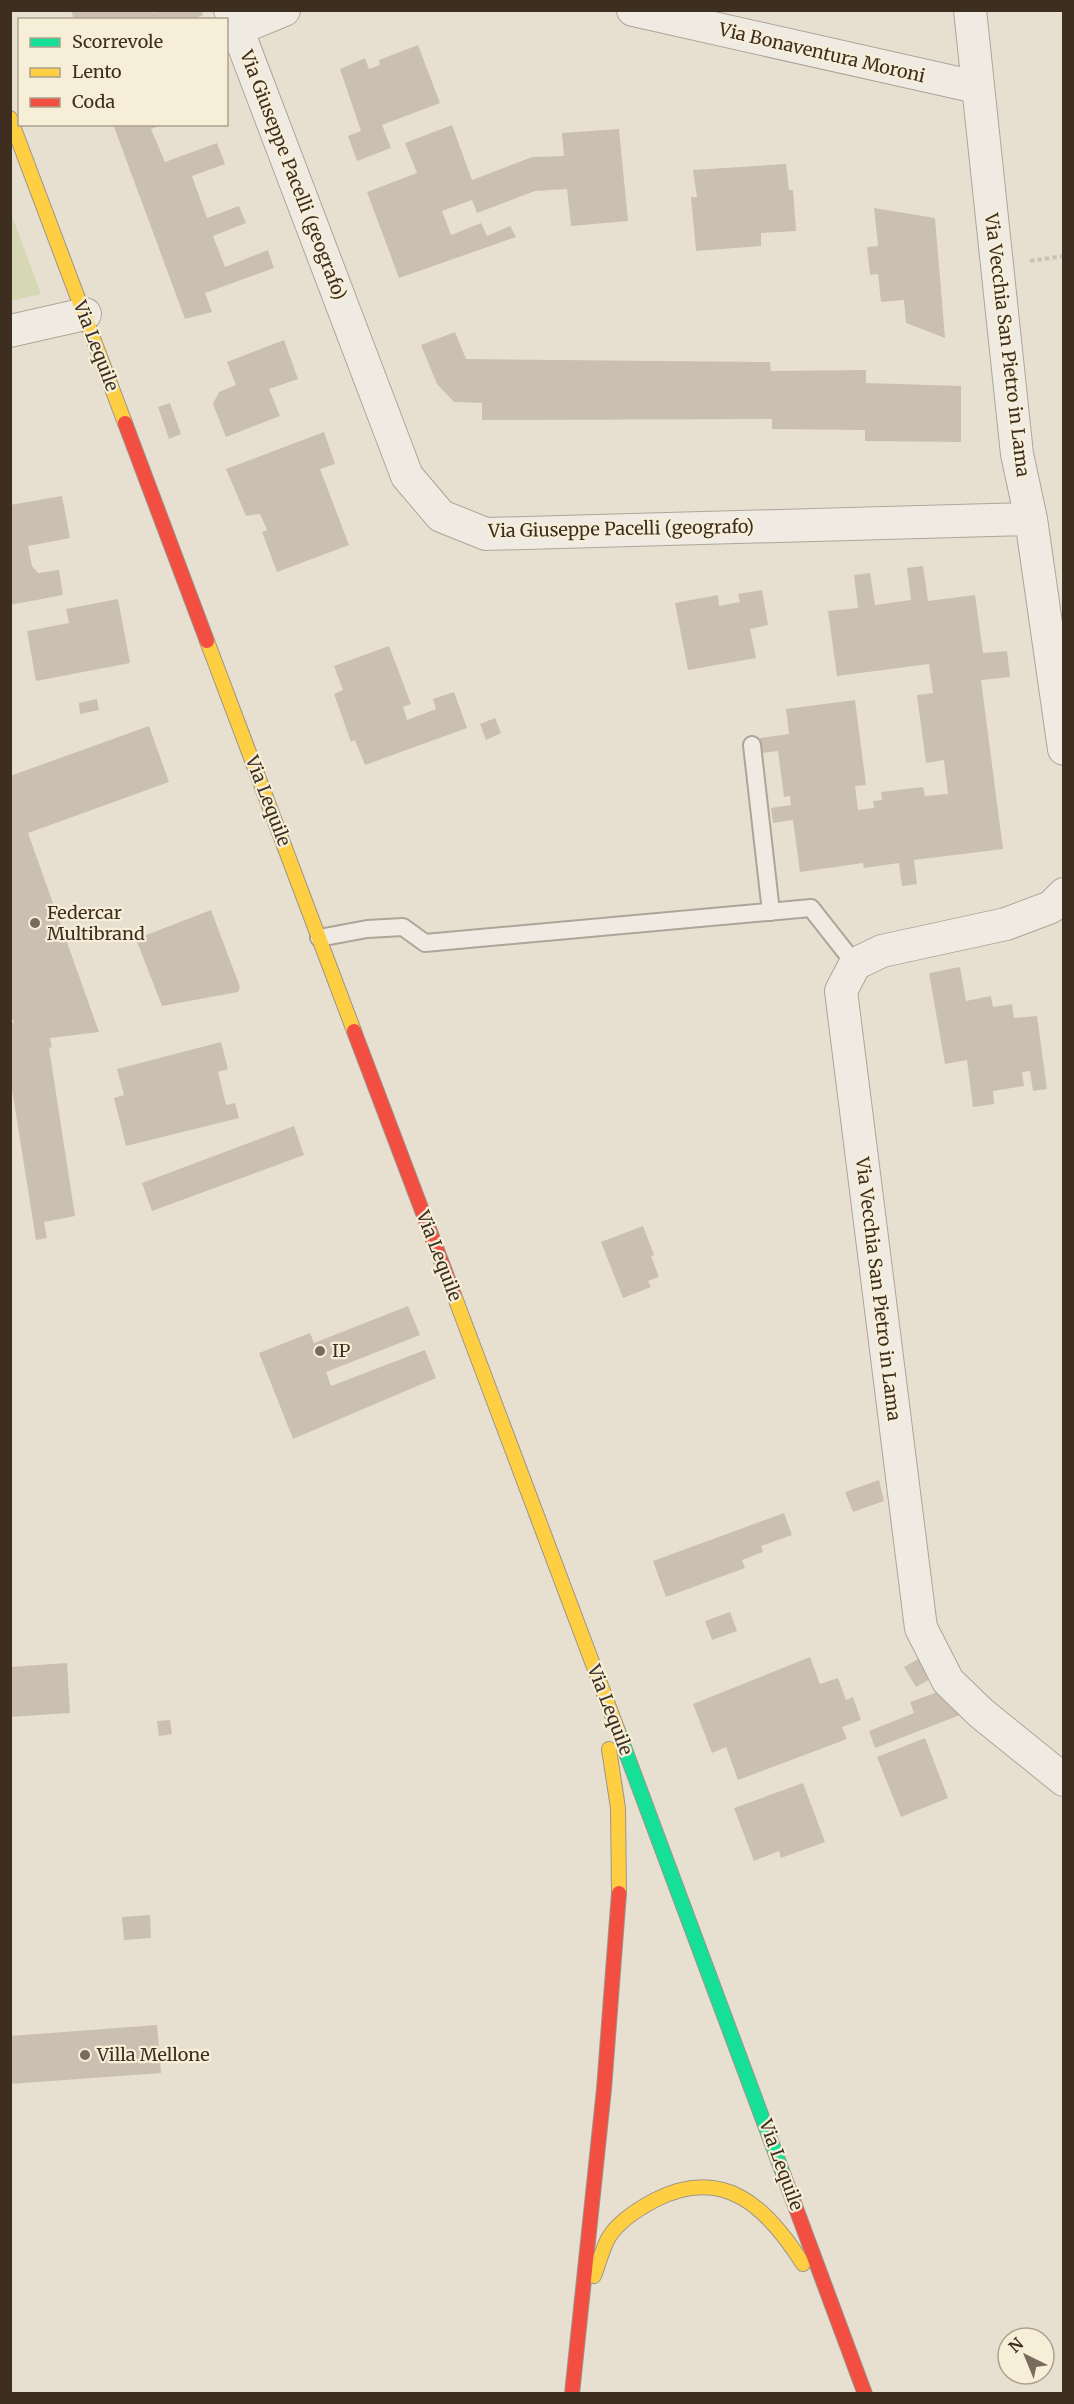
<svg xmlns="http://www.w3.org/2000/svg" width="1074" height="2404" viewBox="0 0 1074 2404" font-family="Merriweather,serif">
<rect width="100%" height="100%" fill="#e7e0d1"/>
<!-- green -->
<path fill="#d6d7b3" d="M10 210 41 294 11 301H10Z"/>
<!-- building -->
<path fill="#cbbfb2" d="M71 10H152L154 13 161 10H201L203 15 190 20H74Z
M418 45 440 103 382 125 391 148 357 161 348 136 361 131 340 69 365 58 369 69 380 65 379 60Z
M113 124H163L151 129 165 162 217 143 225 164 192 176 207 218 239 206 246 223 213 236 225 267 268 250 274 268 205 293 212 312 185 319Z
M452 125 472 180 532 157 564 156 562 133 619 129 628 221 571 226 567 189 535 191 477 213 472 200 442 211 451 235 481 223 487 236 510 226 516 237 399 278 367 192 417 173 405 143Z
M786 164 789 190H793L796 231 761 233V246L696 251 691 197H697L693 170Z
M874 208 935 218 945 338 906 323 904 300 881 302 878 274 870 275 867 247 878 246Z
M455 332 466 359 770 362 771 371 866 370V383L961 386V442L865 441V430L772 429V419L482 420V403L454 402 437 384 421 345Z
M284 340 298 379 269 389 280 416 226 437 213 404 219 392 236 385 227 362Z
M170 403 181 434 169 439 158 407Z
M324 432 335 464 320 469 349 545 277 572 262 532 267 530 260 514 246 516 226 469Z
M62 496 70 538 28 546 32 566 38 573 59 570 63 595 10 605V505Z
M923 566 928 601 975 595 983 653 1007 651 1010 677 981 680 1003 849 914 860 917 884 902 886 899 863 864 868 863 863 800 872 793 820 773 823 771 808 791 805 790 796 784 797 778 751 761 753 760 738 789 734 786 709 855 700 866 785 855 786 858 810 874 808 873 801 882 800 881 792 923 787 925 796 948 794 944 760 926 763 917 695 933 693 929 664 837 676 828 611 858 608 854 575 870 573 875 605 911 600 907 568Z
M762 590 768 625 750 629 756 658 688 670 675 603 718 595 719 606 740 602 738 594Z
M118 599 130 663 36 681 27 631 69 623 66 609Z
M389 646 411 704 403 707 407 720 436 709 433 699 454 692 467 728 365 765 355 740 351 742 334 694 343 690 334 666Z
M97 699 99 710 80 714 79 703Z
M495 718 501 733 486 740 480 724Z
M149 726 169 782 28 833 99 1032 50 1038 52 1047 49 1048 75 1216 44 1222 47 1238 36 1240 10 1077V1023H14L10 1013V776Z
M211 910 240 987 238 992 162 1006 136 939Z
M960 967 966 1001 991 996 993 1007 1012 1004 1014 1018 1037 1016 1047 1089 1033 1091 1030 1071 1022 1072 1024 1086 993 1091 994 1104 973 1107 967 1060 945 1064 929 973Z
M221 1042 228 1069 218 1072 226 1105 235 1103 239 1118 126 1146 114 1098 124 1095 117 1069Z
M294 1126 304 1155 152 1211 142 1183Z
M643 1226 654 1255 651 1256 659 1277 648 1281 651 1287 623 1298 601 1242Z
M408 1306 420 1335 326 1372 331 1386 425 1350 436 1378 293 1439 259 1353 310 1333 314 1343Z
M879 1480 884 1501 853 1512 845 1492Z
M784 1513 792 1535 761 1546 763 1552 742 1560 745 1568 666 1597 653 1561Z
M730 1612 737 1631 712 1640 705 1621Z
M810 1657 820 1684 838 1678 846 1700 853 1697 861 1720 842 1727 847 1739 738 1780 726 1747 712 1753 693 1704Z
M918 1659 930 1679 916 1687 904 1667Z
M67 1663 70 1713 10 1717V1667Z
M938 1692 960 1715 875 1748 869 1731 914 1713 910 1702Z
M170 1720 172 1734 159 1736 157 1721Z
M925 1738 948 1798 901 1817 877 1757Z
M803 1783 825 1842 781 1858 779 1851 754 1861 734 1808Z
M150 1915 151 1938 124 1940 122 1917Z
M157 2025 161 2073 10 2084V2036Z"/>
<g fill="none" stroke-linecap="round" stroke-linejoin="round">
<!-- lane casing -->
<g stroke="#ada599" stroke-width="20">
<path id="lane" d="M752 745 771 912
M319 938 367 929 403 927 425 943 811 908 855 964"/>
</g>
<!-- street casing -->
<g stroke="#ada599" stroke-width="34">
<path id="street" d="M230 10 407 476 441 516 486 534 1031 519
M633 10 976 87
M970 10 1017 454 1031 519 1064 749
M226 34 284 10
M10 331 85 314
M1064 894 1051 907 1006 924 882 951 855 964 841 991 921 1628 948 1681 981 1713 1064 1780"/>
</g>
<!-- fast casing -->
<g stroke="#9c958a" stroke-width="16">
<path id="fast" d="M618 1731 784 2176"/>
</g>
<!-- slow casing -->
<g stroke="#9c958a" stroke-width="16">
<path id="slow" d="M10 118 125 423
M207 641 354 1031
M454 1295 618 1731
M609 1749 618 1808 619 1893
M594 2276C599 2263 602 2249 609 2237 619 2221 638 2209 655 2200 724 2165 767 2207 803 2264"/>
</g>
<!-- jam casing -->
<g stroke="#9c958a" stroke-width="16">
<path id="jam" d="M125 423 207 641
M354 1031 454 1295
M784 2176 865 2394
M572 2394 604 2089 619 1893"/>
</g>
<!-- path -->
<path stroke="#c8c2b9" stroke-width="4" stroke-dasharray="4.5 3" stroke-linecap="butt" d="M1030 261 1064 256"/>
<!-- lane -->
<use href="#lane" stroke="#efebe3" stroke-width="16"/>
<!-- street -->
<use href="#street" stroke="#efebe3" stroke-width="32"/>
<!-- fast -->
<use href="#fast" stroke="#16e098" stroke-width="14"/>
<!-- slow -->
<use href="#slow" stroke="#ffcf43" stroke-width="14"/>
<!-- jam -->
<use href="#jam" stroke="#f24e42" stroke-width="14"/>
</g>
<!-- markers -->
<g fill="#786c5e" stroke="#f7eed8" stroke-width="2">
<circle cx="35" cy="923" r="6"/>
<circle cx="320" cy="1351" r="6"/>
<circle cx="85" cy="2055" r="6"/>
</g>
<g text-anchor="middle" stroke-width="4.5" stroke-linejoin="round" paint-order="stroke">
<!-- street labels -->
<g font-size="18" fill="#3d2e20" stroke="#f7eed8">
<text transform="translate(822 53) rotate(13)" y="6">Via Bonaventura Moroni</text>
<text transform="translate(293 175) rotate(69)" y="6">Via Giuseppe Pacelli (geografo)</text>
<text transform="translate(1007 345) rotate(83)" y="6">Via Vecchia San Pietro in Lama</text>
<text transform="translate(96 346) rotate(69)" y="6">Via Lequile</text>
<text transform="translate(621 529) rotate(-1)" y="6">Via Giuseppe Pacelli (geografo)</text>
<text transform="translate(268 801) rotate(69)" y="6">Via Lequile</text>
<text transform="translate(439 1256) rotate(69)" y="6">Via Lequile</text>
<text transform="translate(878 1289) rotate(83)" y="6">Via Vecchia San Pietro in Lama</text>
<text transform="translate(610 1710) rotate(69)" y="6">Via Lequile</text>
<text transform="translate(781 2165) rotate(70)" y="6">Via Lequile</text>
</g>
<!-- poi labels -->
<g font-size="18" fill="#3d2e20" stroke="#f7eed8" text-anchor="start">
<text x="47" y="919">Federcar<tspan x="47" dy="21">Multibrand</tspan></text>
<text x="332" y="1357">IP</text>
<text x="97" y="2061">Villa Mellone</text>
</g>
</g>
<!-- border -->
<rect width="1074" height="2404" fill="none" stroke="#3d2e20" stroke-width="24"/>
<!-- legend -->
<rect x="18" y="18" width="210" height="108" fill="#f7eed8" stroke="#ada18e" stroke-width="1.5"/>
<rect x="30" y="38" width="30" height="9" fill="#16e098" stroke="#ada18e" stroke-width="1.5"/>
<text x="72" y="48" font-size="18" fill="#3d2e20">Scorrevole</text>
<rect x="30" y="68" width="30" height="9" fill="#ffcf43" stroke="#ada18e" stroke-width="1.5"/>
<text x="72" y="78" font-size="18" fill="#3d2e20">Lento</text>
<rect x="30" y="98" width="30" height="9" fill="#f24e42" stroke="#ada18e" stroke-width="1.5"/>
<text x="72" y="108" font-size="18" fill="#3d2e20">Coda</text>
<!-- north arrow -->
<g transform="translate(1026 2356) rotate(317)"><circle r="28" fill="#f7eed8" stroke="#ada18e" stroke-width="1.5"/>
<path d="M0-4.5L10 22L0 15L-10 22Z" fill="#786c5e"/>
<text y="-9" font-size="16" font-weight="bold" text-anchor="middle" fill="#3d2e20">N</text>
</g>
</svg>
